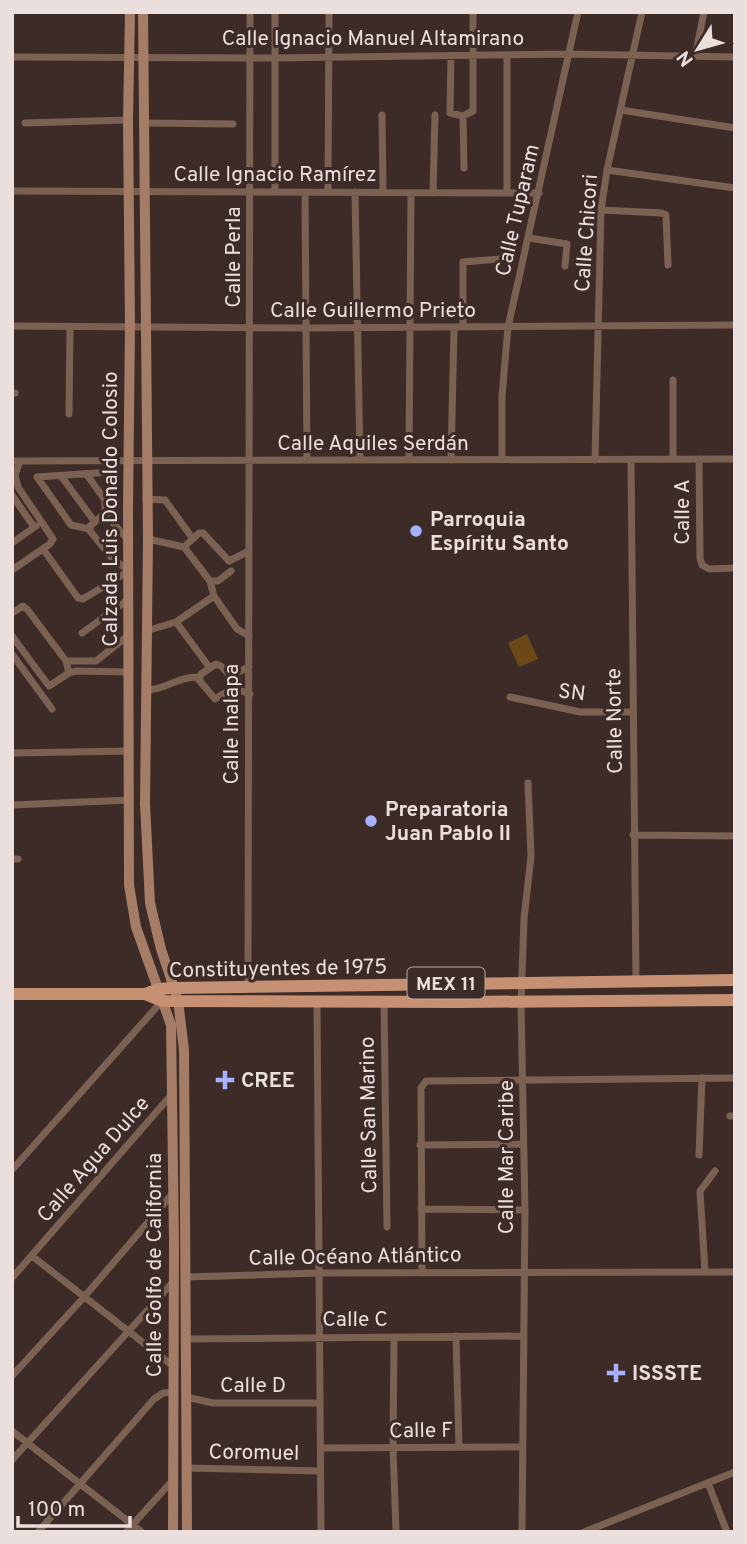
<svg xmlns="http://www.w3.org/2000/svg" width="747" height="1544" viewBox="0 0 747 1544" font-family="Overpass,sans-serif">
<rect width="100%" height="100%" fill="#3d2b28"/>
<!-- green -->
<path fill="#6a4917" d="M527 634 538 659 519 667 508 643Z"/>
<g fill="none" stroke-linecap="round" stroke-linejoin="round">
<!-- street -->
<path stroke="#7b6152" stroke-width="7" d="M275 12V192
M507 55V193
M451 56 450 113 463 116
M12 57 275 58 569 54 735 57
M695 57 704 12
M621 110 735 128
M382 115 383 191
M25 123 128 120
M143 123 233 124
M464 168 463 116 473 111V12
M607 170 735 188
M12 191 539 193
M328 192 329 12
M355 192 360 459
M305 193 307 459
M433 193 435 115
M601 210 662 213 666 215 668 265
M529 238 567 244 565 266
M12 326 307 328 735 325
M463 326V262L500 259
M12 393H15
M69 414 70 327
M673 459V380
M699 459 700 558 702 565 709 569 735 568
M409 460 411 193
M451 460 454 327
M502 460V396L508 327 578 12
M595 460 601 210 607 170 642 12
M631 460 636 983
M12 461 735 459
M87 475 105 500V515
M61 476 95 522
M37 477 71 525 89 529
M37 477 110 472
M12 495 34 527
M146 499 165 500 193 539
M148 539 184 547
M12 543 36 526
M184 547 210 581 214 596 237 629 249 636
M184 547 199 533H203L229 561
M43 549 78 598 83 599 129 571 112 558 90 531V526L102 516H107L128 540
M229 561 249 551
M12 570 50 544 53 539 18 487 15 475 20 461
M210 581H218L231 571
M12 613 23 606 27 609 66 661 69 673
M176 622 210 668
M146 631 176 622 214 596
M82 633 129 599
M12 636 49 686 69 673 76 671 128 672
M12 654 52 709
M66 661H96L129 635
M249 667 230 676 221 666 216 664 201 674 199 680 215 699 233 688 250 694
M146 690C167 690 175 677 199 677
M510 697 580 712H631
M12 753 128 751
M12 805 130 800
M633 835 735 836
M12 859H18
M248 987 250 12
M317 1001 321 1532
M384 1002 387 1227
M730 1116H735
M420 1145 523 1144
M699 1155 702 1078
M12 1170 162 1001
M421 1209 525 1210
M32 1256 173 1366
M705 1272 700 1191 715 1171
M422 1273 421 1088 426 1081 735 1078
M186 1277 319 1273 735 1272
M12 1278 172 1094
M456 1336 459 1447
M394 1337 393 1447 396 1532
M187 1339 523 1336
M12 1376 85 1296 173 1193
M186 1397 213 1403H320
M12 1431 142 1532
M321 1448 522 1447
M12 1460 173 1282
M186 1468 320 1471
M708 1483 727 1532
M38 1532 154 1399 163 1393 173 1392
M126 1532 172 1481
M522 1532 525 1210 521 1002 524 919 531 856 528 783
M584 1532 735 1472"/>
<!-- secondary -->
<path stroke="#a57c65" stroke-width="10" d="M130 12 128 120 130 326 128 508 129 885 136 927 171 1025 174 1242 173 1532
M143 12 148 539 145 804 150 903 161 949 178 1000 184 1050 187 1532"/>
<!-- primary -->
<path stroke="#c59172" stroke-width="12" d="M12 994H145L162 1001 458 1002 735 1000
M145 994 158 989 173 988 735 980"/>
</g>
<!-- markers -->
<g fill="#a7b0fc" stroke="#3d2b28" stroke-width="2.5">
<circle cx="416" cy="531" r="7"/>
<circle cx="371" cy="821" r="7"/>
<path d="M221.5 1069.5h7v7h7v7h-7v7h-7v-7h-7v-7h7z"/>
<path d="M612.5 1362.5h7v7h7v7h-7v7h-7v-7h-7v-7h7z"/>
</g>
<g text-anchor="middle" stroke-width="6" stroke-linejoin="round" paint-order="stroke">
<!-- shield labels -->
<rect fill="#3d2b28" stroke="#b7a9a7" stroke-width="2" x="407.5" y="967.5" width="77" height="31" rx="5"/>
<g font-size="19" font-weight="bold" fill="#ebdfdd">
<text x="446" y="990">MEX 11</text>
</g>
<!-- street labels -->
<g font-size="21" fill="#ebdfdd" stroke="#3d2b28">
<text x="373" y="45">Calle Ignacio Manuel Altamirano</text>
<text x="275" y="181">Calle Ignacio Ramírez</text>
<text transform="translate(517 210) rotate(-77)" y="7">Calle Tuparam</text>
<text transform="translate(586 233) rotate(-86)" y="7">Calle Chicori</text>
<text transform="translate(233 257) rotate(-90)" y="7">Calle Perla</text>
<text x="373" y="317">Calle Guillermo Prieto</text>
<text x="373" y="450">Calle Aquiles Serdán</text>
<text transform="translate(110 509) rotate(-90)" y="7">Calzada Luis Donaldo Colosio</text>
<text transform="translate(682 512) rotate(-90)" y="7">Calle A</text>
<text transform="translate(572 692) rotate(7)" y="7">SN</text>
<text transform="translate(614 721) rotate(-91)" y="7">Calle Norte</text>
<text transform="translate(231 724) rotate(-90)" y="7">Calle Inalapa</text>
<text transform="translate(278 968) rotate(-1)" y="7">Constituyentes de 1975</text>
<text transform="translate(368 1115) rotate(-91)" y="7">Calle San Marino</text>
<text transform="translate(506 1157) rotate(-90)" y="7">Calle Mar Caribe</text>
<text transform="translate(93 1159) rotate(-49)" y="7">Calle Agua Dulce</text>
<text transform="translate(355 1256) rotate(-1)" y="7">Calle Océano Atlántico</text>
<text transform="translate(154 1265) rotate(-90)" y="7">Calle Golfo de California</text>
<text x="355" y="1326">Calle C</text>
<text x="253" y="1392">Calle D</text>
<text transform="translate(421 1430) rotate(-1)" y="7">Calle F</text>
<text transform="translate(254 1452) rotate(1)" y="7">Coromuel</text>
</g>
<!-- poi labels -->
<g font-size="21" font-weight="bold" fill="#ebdfdd" stroke="#3d2b28" text-anchor="start">
<text x="430" y="526">Parroquia<tspan x="430" dy="24">Espíritu Santo</tspan></text>
<text x="385" y="816">Preparatoria<tspan x="385" dy="24">Juan Pablo II</tspan></text>
<text x="241" y="1087">CREE</text>
<text x="632" y="1380">ISSSTE</text>
</g>
</g>
<!-- border -->
<rect width="747" height="1544" fill="none" stroke="#ebdfdd" stroke-width="28"/>
<!-- north arrow -->
<g transform="translate(698 49) rotate(233)" stroke="#3d2b28" stroke-width="5" paint-order="stroke">
<path d="M0-5L12 26L0 18L-12 26Z" fill="#ebdfdd"/>
<text y="-10" font-size="19" font-weight="bold" text-anchor="middle" fill="#ebdfdd">N</text>
</g>
<!-- scale -->
<path d="M18 1516v10h112v-10" fill="none" stroke="#ebdfdd" stroke-width="3.5"/>
<text x="28" y="1516" font-size="21" fill="#ebdfdd" stroke="#3d2b28" stroke-width="5" paint-order="stroke">100 m</text>
</svg>
